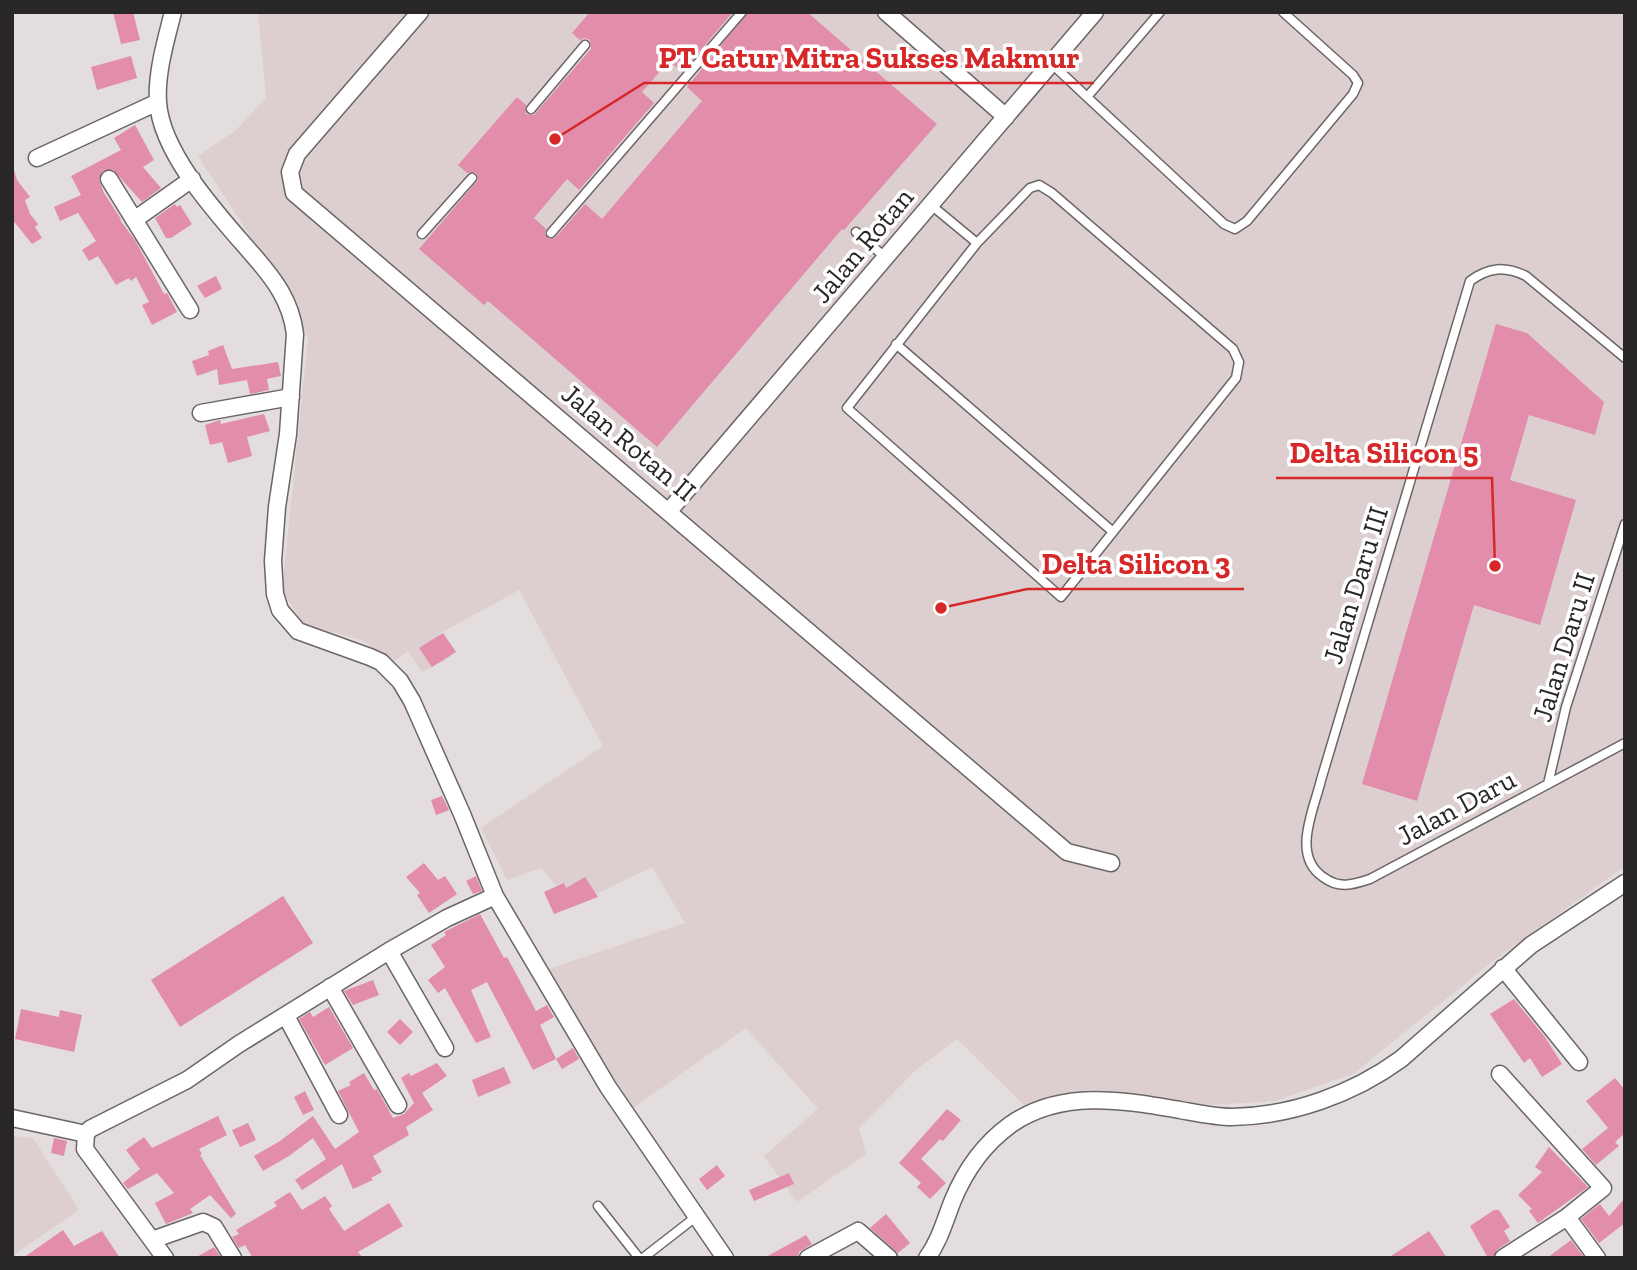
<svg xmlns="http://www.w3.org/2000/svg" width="1637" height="1270" viewBox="0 0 1637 1270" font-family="'Zilla Slab',serif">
<rect width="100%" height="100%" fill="#e3dddd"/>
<!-- built -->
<path fill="#ddcfcf" d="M258 12H1625V866L1493 961 1353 1074 1275 1101 1210 1105 1092 1089 1027 1108 957 1039 916 1070 859 1128 866 1154 797 1202 764 1156 818 1109 746 1028 633 1108 545 970 685 923 652 867 574 905 541 868 507 880 481 828 603 746 519 590 437 635 451 657 422 672 408 651 392 663 364 641 304 624 282 591 308 338 284 288 198 156 235 131 266 98Z
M12 1136 33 1138 79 1210 15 1254 17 1258H12Z"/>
<!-- building -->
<path fill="#e18dab" d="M113 12H133L140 40 121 44Z
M590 12H733L682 72 669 61 642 92 654 103 579 190 567 179 534 218 546 229 545 234 549 239 556 237 585 204 602 219 702 101 687 87 748 12H807L937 124 844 230 842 229 657 447 488 301 484 305 419 249 478 180 476 173H467L458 165 517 97 526 105V114L534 115 591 49 590 40 585 38 580 40 572 33Z
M131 56 137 78 97 90 91 67Z
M135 125 154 160 143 167 161 188 142 202 113 170 103 171 99 180 104 193 121 219 120 220 135 240 164 294 167 293 177 312 152 325 142 305 149 302 136 277 131 281 129 278 116 285 98 256 89 261 82 250 96 241 78 213 60 221 54 207 81 195 71 176 121 150 114 138Z
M14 170 17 180 30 197 25 200 30 214 38 224 35 227 42 238 32 244 12 219Z
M175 204 177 207 180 205 192 224 171 238H166L155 218Z
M216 276 222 289 205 298 197 286Z
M1496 324 1527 333 1604 402 1595 435 1529 415 1510 480 1576 500 1540 625 1474 605 1417 801 1362 784Z
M223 345 232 369 278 362 281 376 267 379 269 390 250 394 247 380 219 385 217 369 197 376 192 361 209 355 208 351Z
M264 414 270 431 247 437 252 456 228 463 222 442 210 445 205 425 220 420 221 424Z
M443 633 456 652 432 667 419 648Z
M442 796 449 810 436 815 431 800Z
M424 863 438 880 445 876 457 894 429 913 417 895 420 893 406 877Z
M476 876 482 891 473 894 466 881Z
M585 877 598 897 554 914 544 892 564 883 566 888Z
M283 896 313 943 180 1027 151 980Z
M480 914 504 958 507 957 536 1011 547 1005 554 1017 540 1025 556 1059 573 1048 579 1059 562 1069 556 1059 533 1070 487 982 471 990 491 1037 476 1043 445 988 438 993 428 980 445 967 431 945 446 935 444 932Z
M373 980 379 995 353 1005 344 991Z
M1514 999 1545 1037 1562 1064 1542 1077 1530 1058 1524 1063 1490 1014Z
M329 1007 353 1048 325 1065 299 1019 310 1012 313 1017Z
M21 1009 59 1017 60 1010 82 1015 74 1052 15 1039Z
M400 1019 413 1032 400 1045 387 1032Z
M437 1063 447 1076 422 1093 433 1110 406 1127 409 1135 373 1156 382 1172 371 1178 373 1180 353 1189 342 1164 302 1190 295 1180 326 1159 313 1138 289 1156 263 1171 254 1156 280 1141 313 1116 335 1149 359 1132 338 1091 351 1085 349 1082 364 1073 374 1090 377 1089 393 1118 404 1114 414 1103 401 1078 409 1073 411 1076Z
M504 1067 511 1083 478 1097 472 1080Z
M1615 1078 1625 1090V1133L1615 1142 1619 1146 1596 1165 1582 1149 1608 1128 1586 1101Z
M305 1091 314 1110 303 1115 294 1097Z
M947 1109 961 1120 943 1141 940 1139 921 1159 946 1183 930 1199 917 1187 921 1183 899 1163Z
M218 1116 227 1135 199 1149 202 1154 200 1155 236 1214 231 1218 210 1195 190 1209 193 1213 166 1224 155 1203 174 1193 157 1173 128 1189 123 1183 140 1169 126 1150 144 1137 152 1148Z
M248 1123 256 1140 240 1147 232 1130Z
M54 1138 67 1141 64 1156 51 1153Z
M1549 1147 1588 1187 1538 1223 1529 1211 1532 1209 1518 1195 1542 1172 1535 1167Z
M717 1165 725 1176 707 1190 699 1179Z
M789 1173 794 1184 754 1201 749 1190Z
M290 1192 302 1210 325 1196 332 1206 329 1209 344 1231 389 1203 403 1226 358 1252 363 1258H253L245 1245 239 1248 232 1237 239 1234 236 1230 277 1206 274 1202Z
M1625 1198V1223L1599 1243 1581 1219 1600 1204 1609 1216Z
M1494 1210H1499L1510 1227 1504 1231 1510 1241 1497 1250 1493 1258H1488L1470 1226Z
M886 1214 910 1243 898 1253 870 1228Z
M63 1230 74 1246 102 1231 120 1258H23Z
M1429 1231 1447 1258H1388Z
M806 1235 812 1244 799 1252 798 1258H764Z
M1571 1240 1583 1256 1580 1258H1547Z
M214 1247 221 1258H195Z"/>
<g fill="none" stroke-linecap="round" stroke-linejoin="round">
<!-- lane casing -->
<g stroke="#6b6666" stroke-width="11">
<path id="lane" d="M1051 63 1087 97 1160 12
M1087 97 1224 224 1235 229 1247 221 1353 94 1358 83 1353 75 1283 12
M531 109 585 45
M931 205 977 243 1030 188 1039 185 1052 193 1233 349 1239 362 1236 378 1061 597 847 408 977 243
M856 232 886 258
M551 233 742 12
M422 234 472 178
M896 344 1112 531
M1625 358 1526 276C1505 266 1489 267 1470 281L1321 780C1314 810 1291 855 1323 877 1339 889 1352 885 1370 879L1625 743
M1548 784 1566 707 1625 524
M598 1206 639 1258
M643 1258 697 1216"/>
</g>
<!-- street casing -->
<g stroke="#6b6666" stroke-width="19">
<path id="street" d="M173 12C166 40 156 73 158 102 161 154 220 217 253 255 274 279 291 301 295 334L288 434 277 507 273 561 275 594 280 610 298 631 370 657 381 662 400 681 412 701 462 814 495 896 608 1087 725 1258
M420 12 297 154 290 172 294 193 1067 852 1111 863
M886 12 1006 117
M37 158 158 102
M109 179 190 310
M134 220 192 179
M201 413 291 397
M669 511 1095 12
M389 951 445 1048
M1503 968 1579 1062
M330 987 398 1105
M286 1016 339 1115
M1500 1074 1603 1188 1567 1217 1503 1258
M12 1118 86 1134
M1567 1217 1597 1258
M152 1240 203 1222 214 1227 233 1258
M165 1258 85 1149 86 1134 90 1129 187 1080 239 1044 389 951 447 918 495 896
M808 1258 858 1231 889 1258
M927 1258C940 1240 945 1220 953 1200 965 1171 984 1144 1010 1125 1061 1089 1122 1100 1180 1110 1197 1113 1215 1117 1232 1117 1292 1116 1353 1094 1401 1059L1531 945 1625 883"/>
</g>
<!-- lane -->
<use href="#lane" stroke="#fff" stroke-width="8"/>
<!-- street -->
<use href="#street" stroke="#fff" stroke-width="16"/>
</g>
<g text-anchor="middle" stroke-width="7" stroke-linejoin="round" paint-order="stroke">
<!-- street labels -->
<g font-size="28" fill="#282626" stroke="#fff">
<text transform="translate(862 245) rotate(-50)" y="10">Jalan Rotan</text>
<text transform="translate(629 442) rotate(40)" y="10">Jalan Rotan II</text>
<text transform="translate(1355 585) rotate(-73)" y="10">Jalan Daru III</text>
<text transform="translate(1563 647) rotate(-73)" y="10">Jalan Daru II</text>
<text transform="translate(1456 807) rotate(-28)" y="10">Jalan Daru</text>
</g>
</g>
<!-- callouts -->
<path fill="none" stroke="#d62828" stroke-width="2.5" d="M555 139L644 83H1094M1495 566L1492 478H1276M941 608L1027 589H1244"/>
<g fill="#d62828" stroke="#fff" stroke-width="2.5">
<circle cx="555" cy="139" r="7"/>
<circle cx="1495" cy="566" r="7"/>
<circle cx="941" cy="608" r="7"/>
</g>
<g font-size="30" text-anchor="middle" font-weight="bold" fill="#d62828" stroke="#fff" stroke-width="7" stroke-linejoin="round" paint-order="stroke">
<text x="869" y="68">PT Catur Mitra Sukses Makmur</text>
<text x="1384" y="463">Delta Silicon 5</text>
<text x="1136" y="574">Delta Silicon 3</text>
</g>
<!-- border -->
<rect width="1637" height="1270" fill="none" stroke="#282626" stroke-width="28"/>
</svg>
